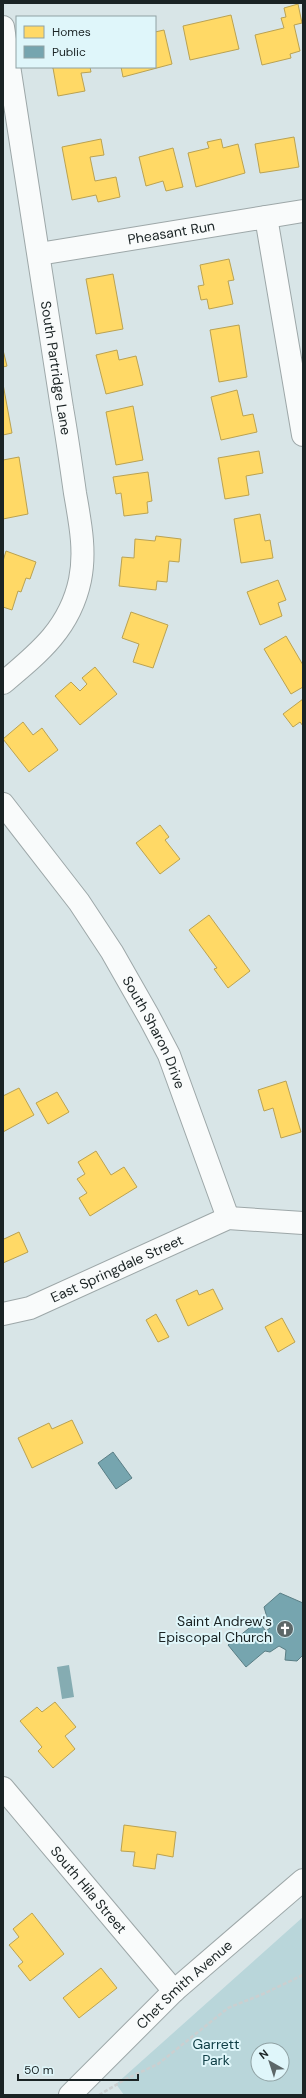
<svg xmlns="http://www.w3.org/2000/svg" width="306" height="2098" viewBox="0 0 306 2098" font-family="'DM Sans',sans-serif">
<rect width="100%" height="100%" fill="#d8e5e7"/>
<!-- green -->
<path fill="#b9d6da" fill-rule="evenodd" d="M303 1917V2095H124L116 2084ZM258 2050H282V2074H258Z"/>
<!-- water -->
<path fill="#85acb2" d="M69 1665 74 1697 62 1699 57 1667Z"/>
<!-- homes -->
<path fill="#ffd966" stroke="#baa252" d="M298 4 302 23 294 25 300 51 290 54 291 58 262 65 255 35 284 28 281 18 286 17 284 8Z
M231 15 239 49 190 60 183 26Z
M164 30 172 64 123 77 121 67H155V32Z
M51 67H90L91 72 81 73 85 91 58 96 53 68Z
M294 137 299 167 260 173 255 144Z
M101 139 104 155 90 157 95 181 116 177 120 197 98 202 96 195 72 200 62 147Z
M221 139 223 148 238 144 245 173 196 187 188 153 209 148 207 142Z
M173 148 183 187 166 191 163 181 146 186 139 157Z
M229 259 234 280 228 281 233 304 209 309 207 299 201 300 198 286 204 285 200 265Z
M113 274 123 329 96 334 86 279Z
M239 325 247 377 219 382 210 330Z
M3 350 7 366 3 367Z
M117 350 119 360 136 356 143 385 106 394 96 355Z
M3 384 12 433 3 435Z
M237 390 243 416 253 414 257 432 221 440 211 397Z
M133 406 143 460 116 465 106 412Z
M259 451 263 473 246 476 249 495 225 499 218 458Z
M19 457 28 514 3 519V460Z
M148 472 152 501 147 502 148 513 124 516 121 493 116 494 113 477Z
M260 514 265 541 270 540 273 558 241 563 234 519Z
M156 536 181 539 179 562 169 561 167 582 157 581 156 590 119 586 122 557 134 558 135 539 155 541Z
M6 551 36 562 30 579 26 578 21 592 18 591 12 610 3 607V561Z
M278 580 286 600 278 603 282 616 260 625 247 592Z
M131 612 168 625 153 668 133 662 139 644 122 638Z
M286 636 303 665V687L291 694 264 649Z
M95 667 117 694 80 725 55 696 71 682 80 691 87 684 82 678Z
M303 699V726L300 722 293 727 283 714Z
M23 722 33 735 42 728 58 750 29 772 3 739Z
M160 825 169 837 165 840 180 859 160 874 136 843Z
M209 915 250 971 228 988 214 969 217 968 189 930Z
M286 1081 301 1132 281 1138 273 1108 264 1111 258 1090Z
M19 1088 34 1115 3 1132V1096Z
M57 1092 69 1112 48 1124 36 1103Z
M96 1151 111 1175 124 1167 137 1187 90 1216 79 1198 87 1193 77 1179 85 1174 78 1162Z
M19 1232 28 1252 3 1263V1237L4 1239Z
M213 1289 223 1309 188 1326 176 1300 197 1290 199 1295Z
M156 1314 169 1337 158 1342 146 1320Z
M282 1318 295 1342 278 1352 265 1327Z
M72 1420 83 1443 32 1468 18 1438 49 1423 52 1429Z
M55 1702 76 1727 65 1736 75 1749 53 1768 38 1751 42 1747 20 1721 37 1707 42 1712Z
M124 1825 176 1832 173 1857 157 1854 155 1869 133 1866 135 1852 121 1851Z
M32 1913 64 1954 30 1981 18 1966 23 1962 9 1945 19 1937 13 1929Z
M101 1968 117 1988 79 2018 63 1998Z"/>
<!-- public -->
<path fill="#76a5af" stroke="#5a7e85" d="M113 1452 132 1478 116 1489 98 1463Z
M280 1593 303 1603V1655L297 1661 285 1660 286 1650 279 1646 270 1652 265 1651 246 1667 228 1645 258 1621 266 1631 270 1628 264 1607Z"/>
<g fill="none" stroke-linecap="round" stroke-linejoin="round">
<!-- minor casing -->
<g stroke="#9da7a8" stroke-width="24">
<g id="minor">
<path id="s1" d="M3 27C23 154 43 281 62 408 67 436 71 465 75 493 80 522 86 551 80 580 70 628 39 653 3 683"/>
<path d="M266 217 303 435"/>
<path id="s2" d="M39 254 303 211"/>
<path id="s3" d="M3 804 79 902 112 952 149 1017 169 1055 228 1218"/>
<path id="s4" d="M3 1314 30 1308 228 1218 303 1223"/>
<path id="s5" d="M3 1788 174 1991"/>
<path id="s6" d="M70 2095 174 1991 303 1880"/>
</g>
</g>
<!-- path -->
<path stroke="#cbcfd0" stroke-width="2.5" stroke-dasharray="4 2" stroke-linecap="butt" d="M99 2095 126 2079 158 2064 228 2008 263 1994 303 1975"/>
<!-- minor -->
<use href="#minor" stroke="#f9fbfb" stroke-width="22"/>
</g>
<!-- icons -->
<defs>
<g id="church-disc" transform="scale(0.9)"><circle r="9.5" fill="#5c6768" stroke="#dff6fa"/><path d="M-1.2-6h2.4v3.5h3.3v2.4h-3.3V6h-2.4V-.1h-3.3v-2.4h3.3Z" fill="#fff"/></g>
</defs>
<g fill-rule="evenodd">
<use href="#church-disc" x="285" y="1629"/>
</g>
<g text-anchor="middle" stroke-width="4" stroke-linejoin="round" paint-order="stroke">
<!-- street labels -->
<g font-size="14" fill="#1a2324" stroke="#dff6fa">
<text dy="5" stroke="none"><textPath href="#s2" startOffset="134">Pheasant Run</textPath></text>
<text dy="5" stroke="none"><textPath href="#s1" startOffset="345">South Partridge Lane</textPath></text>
<text dy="5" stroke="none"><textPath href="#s3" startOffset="275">South Sharon Drive</textPath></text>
<text dy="5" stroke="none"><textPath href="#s4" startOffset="123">East Springdale Street</textPath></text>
<text dy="5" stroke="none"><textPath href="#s5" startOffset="133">South Hila Street</textPath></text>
<text dy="5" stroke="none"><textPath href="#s6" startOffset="159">Chet Smith Avenue</textPath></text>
</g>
<!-- poi labels -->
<g font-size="14" fill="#1a2324" stroke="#dff6fa" text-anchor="end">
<text x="272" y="1626">Saint Andrew's<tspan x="272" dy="16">Episcopal Church</tspan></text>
</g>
<!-- park labels -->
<g font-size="14" fill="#114047" stroke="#dff6fa">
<text x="216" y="2049">Garrett<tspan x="216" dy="16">Park</tspan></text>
</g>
</g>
<!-- border -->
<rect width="306" height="2098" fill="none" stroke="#1a2324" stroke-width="8"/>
<!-- legend -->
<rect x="16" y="16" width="140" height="52" fill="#dff6fa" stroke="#90a2a4"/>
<rect x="24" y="26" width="20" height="12" fill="#ffd966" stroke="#90a2a4"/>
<text x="52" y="36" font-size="12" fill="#1a2324">Homes</text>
<rect x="24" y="46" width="20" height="12" fill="#76a5af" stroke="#90a2a4"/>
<text x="52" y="56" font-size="12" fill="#1a2324">Public</text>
<!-- north arrow -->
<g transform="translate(270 2062) rotate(321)"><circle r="19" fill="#dff6fa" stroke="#90a2a4"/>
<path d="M0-3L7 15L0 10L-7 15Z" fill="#5c6768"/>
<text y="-6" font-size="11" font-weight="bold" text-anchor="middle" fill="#1a2324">N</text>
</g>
<!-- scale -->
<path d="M18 2074v6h120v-6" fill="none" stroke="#1a2324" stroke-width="2"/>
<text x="24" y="2074" font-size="12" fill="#1a2324" stroke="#dff6fa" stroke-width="3" paint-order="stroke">50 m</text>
</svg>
